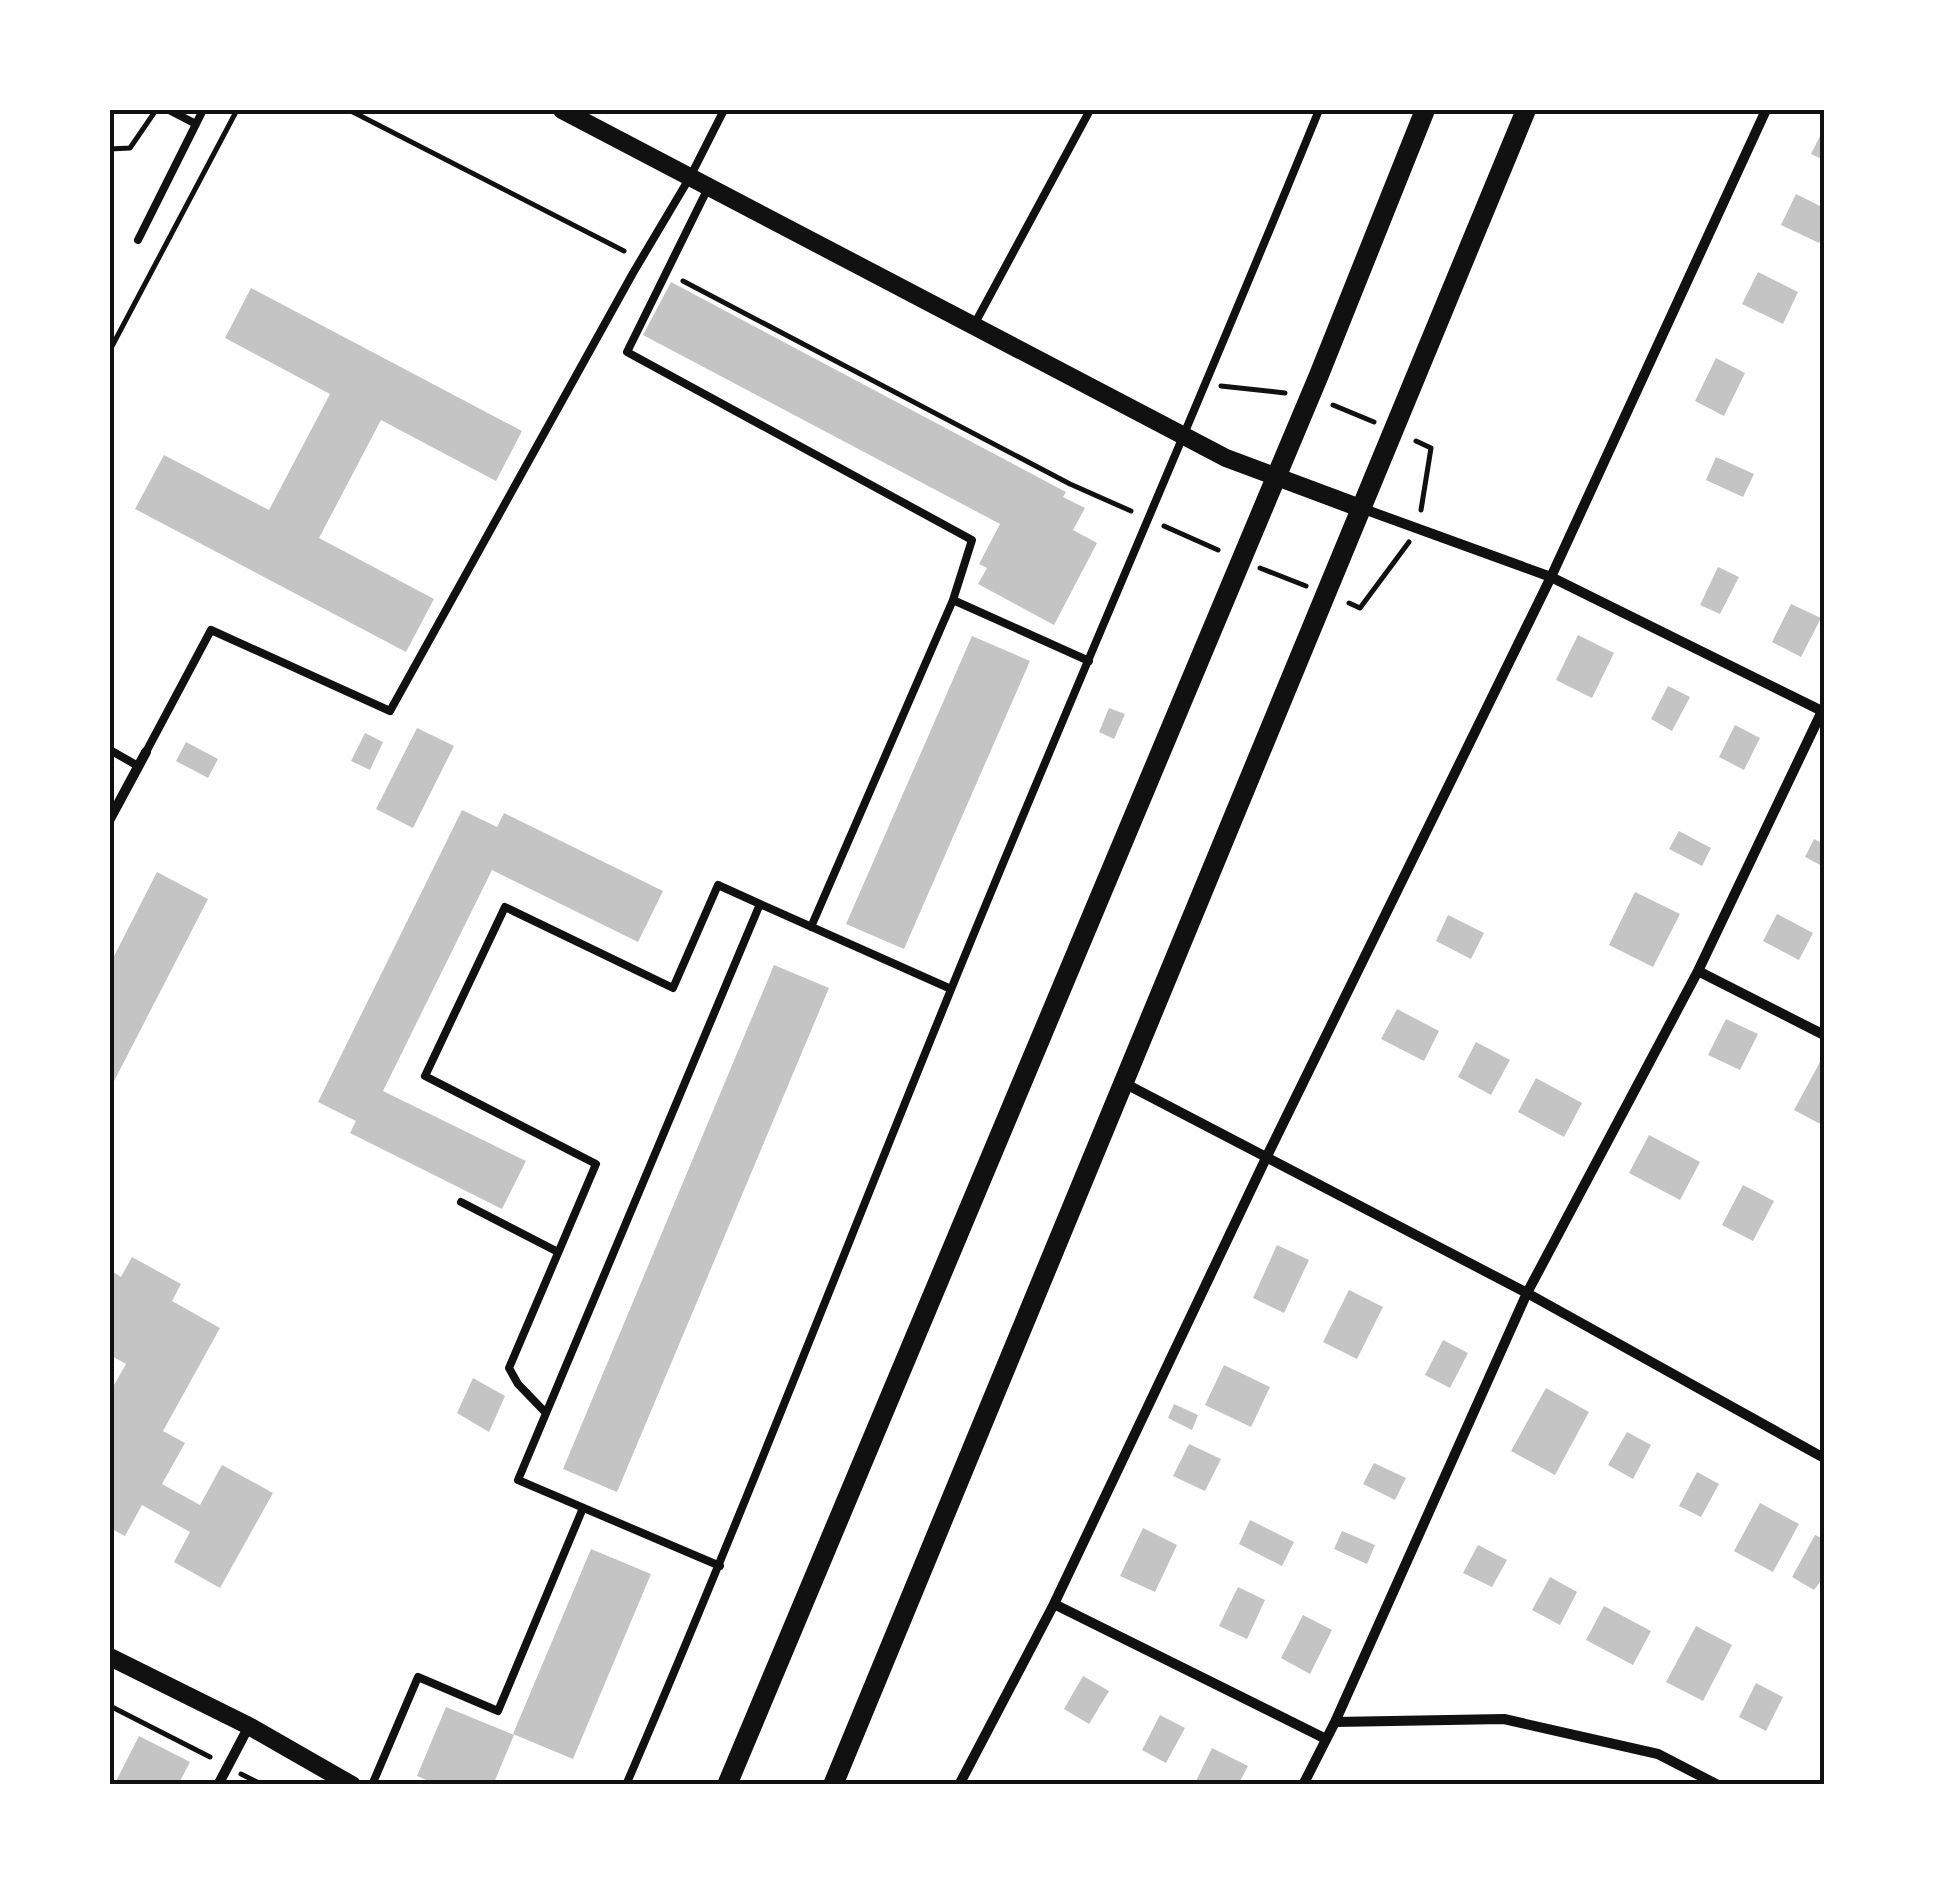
<svg xmlns="http://www.w3.org/2000/svg" width="1934" height="1895" viewBox="0 0 1934 1895" font-family="Georgia,serif">
<rect width="100%" height="100%" fill="#fff"/>
<!-- building -->
<path fill="#c4c4c4" d="M1824 128V160L1811 154Z
M1796 194 1824 208V233L1819 243 1781 225Z
M1758 272 1798 292 1783 324 1742 304Z
M671 282 1066 492 1063 497 1085 508 1073 530 1097 543 1054 625 978 584 987 568 979 564 1000 524 643 335Z
M251 288 522 431 496 481 381 420 319 538 434 599 406 652 135 509 164 455 269 510 330 394 225 338Z
M1716 358 1745 373 1724 416 1695 401Z
M1716 457 1754 474 1743 497 1706 480Z
M1718 567 1739 577 1720 614 1700 605Z
M1791 604 1821 618 1801 657 1772 642Z
M1578 635 1614 653 1592 698 1556 680Z
M972 636 1030 661 904 949 846 924Z
M1668 686 1690 697 1672 731 1651 719Z
M1109 708 1125 714 1114 739 1099 732Z
M1735 725 1760 738 1744 770 1719 757Z
M417 728 454 746 413 828 376 809Z
M365 733 383 742 370 770 351 761Z
M186 742 218 759 208 778 176 761Z
M462 810 497 827 504 813 663 891 638 942 492 870 383 1091 526 1161 502 1209 350 1133 356 1121 318 1102Z
M1679 831 1711 848 1702 866 1669 849Z
M1814 839 1824 844V867L1805 857Z
M157 872 208 899 110 1089V964Z
M1635 892 1680 914 1653 967 1609 945Z
M1777 914 1813 933 1799 960 1763 941Z
M1448 915 1484 933 1471 959 1436 941Z
M774 965 829 988 617 1492 563 1469Z
M1397 1009 1439 1031 1424 1061 1381 1039Z
M1726 1019 1758 1034 1740 1070 1708 1055Z
M1476 1042 1510 1060 1491 1095 1458 1077Z
M1820 1062 1824 1064V1126L1794 1110Z
M1536 1078 1582 1103 1564 1137 1518 1112Z
M1649 1135 1700 1162 1680 1200 1629 1173Z
M1743 1185 1774 1201 1753 1241 1722 1225Z
M1277 1245 1309 1260 1284 1313 1253 1298Z
M132 1257 181 1284 172 1301 220 1328 163 1431 185 1443 162 1484 200 1505 222 1465 273 1493 220 1588 174 1562 190 1532 142 1505 125 1536 110 1528V1392L126 1364 110 1355V1270L121 1277Z
M1349 1290 1383 1307 1357 1359 1323 1342Z
M1443 1340 1468 1353 1450 1388 1425 1375Z
M1224 1365 1270 1387 1251 1427 1205 1405Z
M473 1378 505 1396 489 1432 457 1413Z
M1546 1388 1589 1412 1555 1475 1511 1451Z
M1174 1404 1198 1415 1192 1430 1168 1418Z
M1627 1432 1651 1445 1633 1479 1608 1465Z
M1189 1444 1221 1459 1205 1491 1173 1476Z
M1374 1463 1406 1478 1395 1500 1363 1484Z
M1697 1472 1719 1484 1701 1517 1679 1506Z
M1760 1503 1799 1524 1773 1572 1734 1551Z
M1250 1520 1294 1542 1282 1566 1239 1544Z
M1143 1528 1177 1545 1155 1592 1120 1576Z
M1342 1531 1375 1545 1367 1564 1334 1549Z
M1815 1535 1824 1539V1577L1814 1590 1792 1577Z
M1478 1545 1507 1560 1492 1587 1463 1573Z
M591 1549 651 1574 573 1759 513 1734Z
M1550 1577 1577 1592 1560 1625 1532 1610Z
M1238 1587 1265 1600 1247 1639 1219 1626Z
M1604 1606 1651 1631 1633 1665 1586 1640Z
M1303 1615 1332 1630 1310 1674 1281 1658Z
M1696 1626 1732 1645 1703 1701 1666 1682Z
M1083 1676 1109 1691 1089 1724 1064 1709Z
M1756 1683 1783 1697 1766 1731 1739 1717Z
M446 1707 514 1735 493 1785H438L417 1776Z
M1160 1715 1185 1728 1166 1763 1142 1750Z
M139 1736 190 1762 178 1785H114Z
M1212 1748 1248 1766 1238 1785H1194Z"/>
<g fill="none" stroke-linecap="round" stroke-linejoin="round">
<!-- path -->
<path stroke="#111" stroke-width="5" d="M349 110 624 251
M110 149 130 148 154 113
M683 281 1070 484 1131 511
M110 350 237 110
M1221 386 1285 393
M1333 405 1374 422
M1416 441 1431 448 1421 510
M1164 526 1218 550
M1260 568 1306 586
M1349 603 1360 608 1409 542
M110 1706 210 1757
M241 1774 263 1785"/>
<!-- service -->
<path stroke="#111" stroke-width="8" d="M169 110 196 124 203 110
M709 186 627 352 972 540 953 600 811 927
M138 240 196 124
M974 325 1090 110
M953 600 1089 661
M110 750 138 766
M146 752 211 630 390 711 633 273 690 177 724 110
M461 1202 558 1252
M545 1412 518 1384 509 1368 596 1164 425 1076 505 907 673 988 718 885 760 904
M720 1566 518 1480 760 904 951 989
M372 1785 418 1677 498 1711 583 1508
M626 1785C739 1523 842 1257 950 992 1070 697 1199 405 1319 110"/>
<!-- minor -->
<path stroke="#111" stroke-width="10" d="M1361 508 1551 577 1824 712
M110 819 146 752
M1698 971 1824 1035
M1124 1083 1527 1293 1824 1458
M1054 1604 1326 1739
M1335 1722 1504 1719 1658 1754 1718 1785
M218 1785 249 1726
M959 1785 1054 1604 1267 1156 1551 577 1766 110
M1303 1785 1335 1722 1527 1293 1698 971 1824 707"/>
<!-- tertiary -->
<path stroke="#111" stroke-width="18" d="M562 110 1226 458 1360 508
M110 1657 249 1726 352 1785"/>
<!-- secondary -->
<path stroke="#111" stroke-width="20" d="M727 1785 1319 375 1425 110
M833 1785 1526 110"/>
</g>
<!-- border -->
<rect width="1934" height="1895" fill="none" stroke="#ffffff" stroke-width="225"/>
<rect x="112" y="112" width="1710" height="1670" fill="none" stroke="#111" stroke-width="4"/>
</svg>
